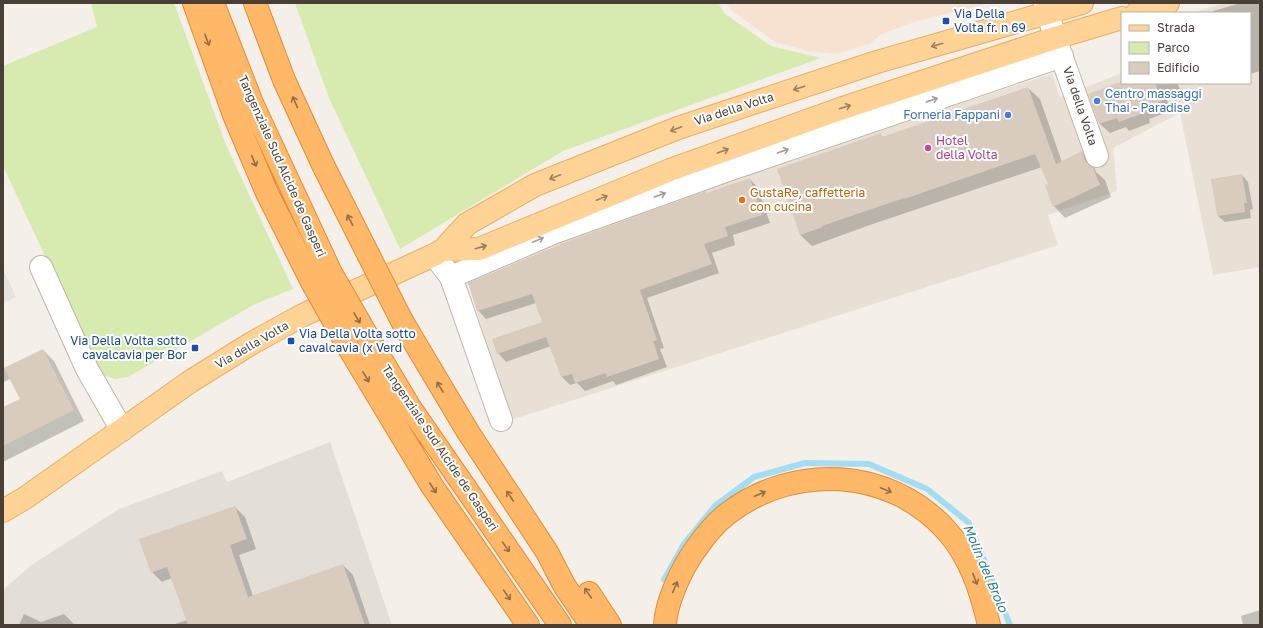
<svg xmlns="http://www.w3.org/2000/svg" width="1263" height="628" viewBox="0 0 1263 628" font-family="'Golos Text',sans-serif">
<rect width="100%" height="100%" fill="#f4efe8"/>
<!-- residential -->
<path fill="#e9e0d5" d="M1224 3H1260V267L1213 275 1180 113 1113 148 1117 191 1048 215 1058 245 511 420 466 277 650 203 1052 74 1060 97 1122 73V83H1250V13H1193Z"/>
<!-- commercial -->
<path fill="#f7e2d2" d="M727 3H989L914 22 882 34 869 44 836 54 808 51 775 42 732 11Z"/>
<!-- industrial -->
<path fill="#e4ded9" d="M330 442 392 625H3V590L30 566 119 509 222 471 227 482Z"/>
<!-- green -->
<path fill="#d7eaaf" d="M91 3H174L226 145 293 289 255 304 128 377 115 379 100 374 3 166V66L97 27Z
M295 3H718L725 14 771 46 821 58 563 151 400 249 329 98Z"/>
<!-- parking -->
<path fill="#e5e2e0" d="M3 269 16 297 3 303Z"/>
<!-- shadow -->
<path fill="#0003" d="M1241 3H1260V71L1250 74V13H1214L1213 11Z
M1122 82 1177 83 1180 89 1165 94 1171 111 1149 119 1150 123 1129 131 1126 127 1110 133 1100 124 1089 94Z
M1028 88 1040 99 1062 162 1082 152 1093 164 1096 172 1105 180 1111 197 1065 218 1054 206 1049 185 1042 167 867 226 812 246 800 235 880 134 884 138Z
M1242 175 1248 182 1253 209 1250 210 1251 218 1225 222 1218 216Z
M750 179 758 188 770 223 733 235 735 245 712 253 719 273 647 298 664 348 660 349 667 367 616 385 613 381 585 391 577 383 570 385 562 377 551 346 506 362 498 353 543 322 536 303 486 319 478 310 706 194Z
M43 350 54 361 84 421 3 462V409L21 400 10 379 3 382V364L5 369Z
M235 507 245 517 256 549 239 555 253 596 343 565 353 575 370 625H172L187 620 172 578 162 582 152 572Z
M1260 610V625H1243L1241 616Z
M24 614 41 622 64 614 75 625H19Z"/>
<g fill="none" stroke-linecap="round" stroke-linejoin="round">
<!-- stream -->
<path stroke="#a2ddf3" stroke-width="6" d="M664 580 684 544 715 506 754 477 805 463 869 464 927 489 969 523 1010 625"/>
</g>
<!-- building -->
<path fill="#d9ccbf" d="M1117 83H1155L1162 101 1140 109 1141 114 1119 122 1117 118 1099 124 1088 94Z
M1028 87 1056 164 1082 151 1085 161 1089 165 1093 168 1100 185 1053 207 1045 185 1048 184 1035 154 904 199V198L822 226 823 227 800 235 777 169 881 133 882 137Z
M1242 174 1247 203H1244L1245 212 1217 216 1211 179Z
M750 178 762 215 725 227 728 236 704 244 712 264 640 290 657 340 653 341 659 359 607 377 606 373 575 383 572 374 561 377 546 337 497 354 492 339 542 322 532 294 477 311 468 283 542 252 560 245V244L706 191V193Z
M43 349 74 410 3 446V407L20 399 4 368Z
M235 506 247 539 230 545 248 597 343 564 365 625H188L167 567 151 573 139 539Z"/>
<g fill="none" stroke-linecap="round" stroke-linejoin="round">
<!-- minor casing -->
<g stroke="#c0b5aa" stroke-width="24">
<path id="minor" d="M1045 3 1055 38 1097 156
M434 255 451 277 501 420
M41 267 87 369 122 430
M451 277 553 233 734 168 1062 56"/>
</g>
<!-- major casing -->
<g stroke="#e8ae62" stroke-width="24">
<path id="major" d="M1137 13 1168 3
M443 250 479 249 670 170 840 109 1055 38 1122 18
M3 511 25 498 191 381 252 343 303 315 434 255 443 250 467 224 535 185 678 128 877 62 1082 3"/>
</g>
<!-- highway casing -->
<g stroke="#e38a33" stroke-width="24">
<path id="highway" d="M194 3 234 115 267 193 313 284
M213 3 252 103 331 273
M255 3 284 80 323 165 368 254
M403 323 468 432 547 552 564 585 591 625
M369 339 409 406 560 625
M346 343 432 486 528 625
M589 593 610 625
M665 625C666 602 682 568 695 550 704 537 714 524 727 514 793 463 889 467 946 530 970 556 981 591 989 625"/>
</g>
<!-- minor -->
<use href="#minor" stroke="#fff" stroke-width="22"/>
<!-- major -->
<use href="#major" stroke="#ffd396" stroke-width="22"/>
<!-- highway -->
<use href="#highway" stroke="#ffb868" stroke-width="22"/>
<!-- highway-bridge casing -->
<g stroke="#e38a33" stroke-width="24" stroke-linecap="butt">
<path id="highway-bridge" d="M368 254 403 323
M331 273 369 339
M313 284 346 343"/>
</g>
<!-- highway-bridge -->
<use href="#highway-bridge" stroke="#ffb868" stroke-width="22"/>
</g>
<!-- one-way arrows -->
<defs><path id="oneway-shaft" d="M-6 0H5M1.5-3L5.5 0L1.5 3" fill="none" stroke-width="1.6" stroke-linecap="round" stroke-linejoin="round"/></defs>
<g stroke="#916f4a">
<use href="#oneway-shaft" transform="translate(207 40) rotate(70)"/>
<use href="#oneway-shaft" transform="translate(295 102) rotate(-114)"/>
<use href="#oneway-shaft" transform="translate(254 161) rotate(67)"/>
<use href="#oneway-shaft" transform="translate(350 220) rotate(-117)"/>
<use href="#oneway-shaft" transform="translate(357 318) rotate(59)"/>
<use href="#oneway-shaft" transform="translate(366 377) rotate(59)"/>
<use href="#oneway-shaft" transform="translate(440 387) rotate(-121)"/>
<use href="#oneway-shaft" transform="translate(433 488) rotate(57)"/>
<use href="#oneway-shaft" transform="translate(886 490) rotate(22)"/>
<use href="#oneway-shaft" transform="translate(760 494) rotate(-23)"/>
<use href="#oneway-shaft" transform="translate(510 496) rotate(-123)"/>
<use href="#oneway-shaft" transform="translate(506 547) rotate(55)"/>
<use href="#oneway-shaft" transform="translate(975 579) rotate(69)"/>
<use href="#oneway-shaft" transform="translate(675 587) rotate(-67)"/>
<use href="#oneway-shaft" transform="translate(588 593) rotate(-124)"/>
<use href="#oneway-shaft" transform="translate(507 595) rotate(55)"/>
</g>
<g stroke="#9a8261">
<use href="#oneway-shaft" transform="translate(937 45) rotate(164)"/>
<use href="#oneway-shaft" transform="translate(799 88) rotate(162)"/>
<use href="#oneway-shaft" transform="translate(845 107) rotate(-18)"/>
<use href="#oneway-shaft" transform="translate(676 129) rotate(159)"/>
<use href="#oneway-shaft" transform="translate(723 151) rotate(-20)"/>
<use href="#oneway-shaft" transform="translate(555 177) rotate(158)"/>
<use href="#oneway-shaft" transform="translate(602 198) rotate(-22)"/>
<use href="#oneway-shaft" transform="translate(481 247) rotate(-16)"/>
</g>
<g stroke="#a49f9a">
<use href="#oneway-shaft" transform="translate(932 100) rotate(-19)"/>
<use href="#oneway-shaft" transform="translate(783 151) rotate(-19)"/>
<use href="#oneway-shaft" transform="translate(660 195) rotate(-20)"/>
<use href="#oneway-shaft" transform="translate(538 240) rotate(-23)"/>
</g>
<!-- markers -->
<g fill="#1a4fb4" stroke="#fff" stroke-width="1.5">
<rect x="942" y="17" width="8" height="8" rx="2"/>
<rect x="287" y="337" width="8" height="8" rx="2"/>
<rect x="191" y="344" width="8" height="8" rx="2"/>
</g>
<g fill="#3f7fe0" stroke="#fff" stroke-width="1.5">
<circle cx="1097" cy="101" r="4"/>
<circle cx="1008" cy="115" r="4"/>
</g>
<circle fill="#d1479c" stroke="#fff" stroke-width="1.5" cx="928" cy="148" r="4"/>
<circle fill="#e8710a" stroke="#fff" stroke-width="1.5" cx="742" cy="200" r="4"/>
<g text-anchor="middle" stroke-width="4" stroke-linejoin="round" paint-order="stroke">
<!-- transit labels -->
<g font-size="12" fill="#164399" stroke="#fff" text-anchor="start">
<text x="954" y="18">Via Della<tspan x="954" dy="14">Volta fr. n 69</tspan></text>
<text x="299" y="338">Via Della Volta sotto<tspan x="299" dy="14">cavalcavia (x Verd</tspan></text>
<text x="187" y="345" text-anchor="end">Via Della Volta sotto<tspan x="187" dy="14">cavalcavia per Bor</tspan></text>
</g>
<!-- shop labels -->
<g font-size="12" fill="#366cbe" stroke="#fff" text-anchor="start">
<text x="1105" y="98">Centro massaggi<tspan x="1105" dy="14">Thai - Paradise</tspan></text>
<text x="1000" y="119" text-anchor="end">Forneria Fappani</text>
</g>
<!-- street labels -->
<g font-size="12" fill="#483f36" stroke="#fff">
<text transform="translate(1080 106) rotate(71)" y="4">Via della Volta</text>
<text transform="translate(734 109) rotate(-18)" y="4">Via della Volta</text>
<text transform="translate(282 166) rotate(66)" y="4">Tangenziale Sud Alcide de Gasperi</text>
<text transform="translate(252 345) rotate(-30)" y="4">Via della Volta</text>
<text transform="translate(440 448) rotate(56)" y="4">Tangenziale Sud Alcide de Gasperi</text>
</g>
<!-- hotel labels -->
<g font-size="12" fill="#b23c85" stroke="#fff" text-anchor="start">
<text x="936" y="145">Hotel<tspan x="936" dy="14">della Volta</tspan></text>
</g>
<!-- food labels -->
<g font-size="12" fill="#c56008" stroke="#fff" text-anchor="start">
<text x="750" y="197">GustaRe, caffetteria<tspan x="750" dy="14">con cucina</tspan></text>
</g>
<!-- water labels -->
<g font-size="13" font-style="italic" fill="#277d9f" stroke="#fff">
<text transform="translate(986 568) rotate(67)" y="5">Molin del Brolo</text>
</g>
</g>
<!-- border -->
<rect width="1263" height="628" fill="none" stroke="#483f36" stroke-width="8"/>
<!-- legend -->
<rect x="1121" y="12" width="130" height="72" fill="#ffffff" stroke="#b6b2af"/>
<rect x="1129" y="25" width="20" height="6" fill="#ffd396" stroke="#b6b2af"/>
<text x="1157" y="32" font-size="12" fill="#483f36">Strada</text>
<rect x="1129" y="42" width="20" height="12" fill="#d7eaaf" stroke="#b6b2af"/>
<text x="1157" y="52" font-size="12" fill="#483f36">Parco</text>
<rect x="1129" y="62" width="20" height="12" fill="#d9ccbf" stroke="#b6b2af"/>
<text x="1157" y="72" font-size="12" fill="#483f36">Edificio</text>
</svg>
